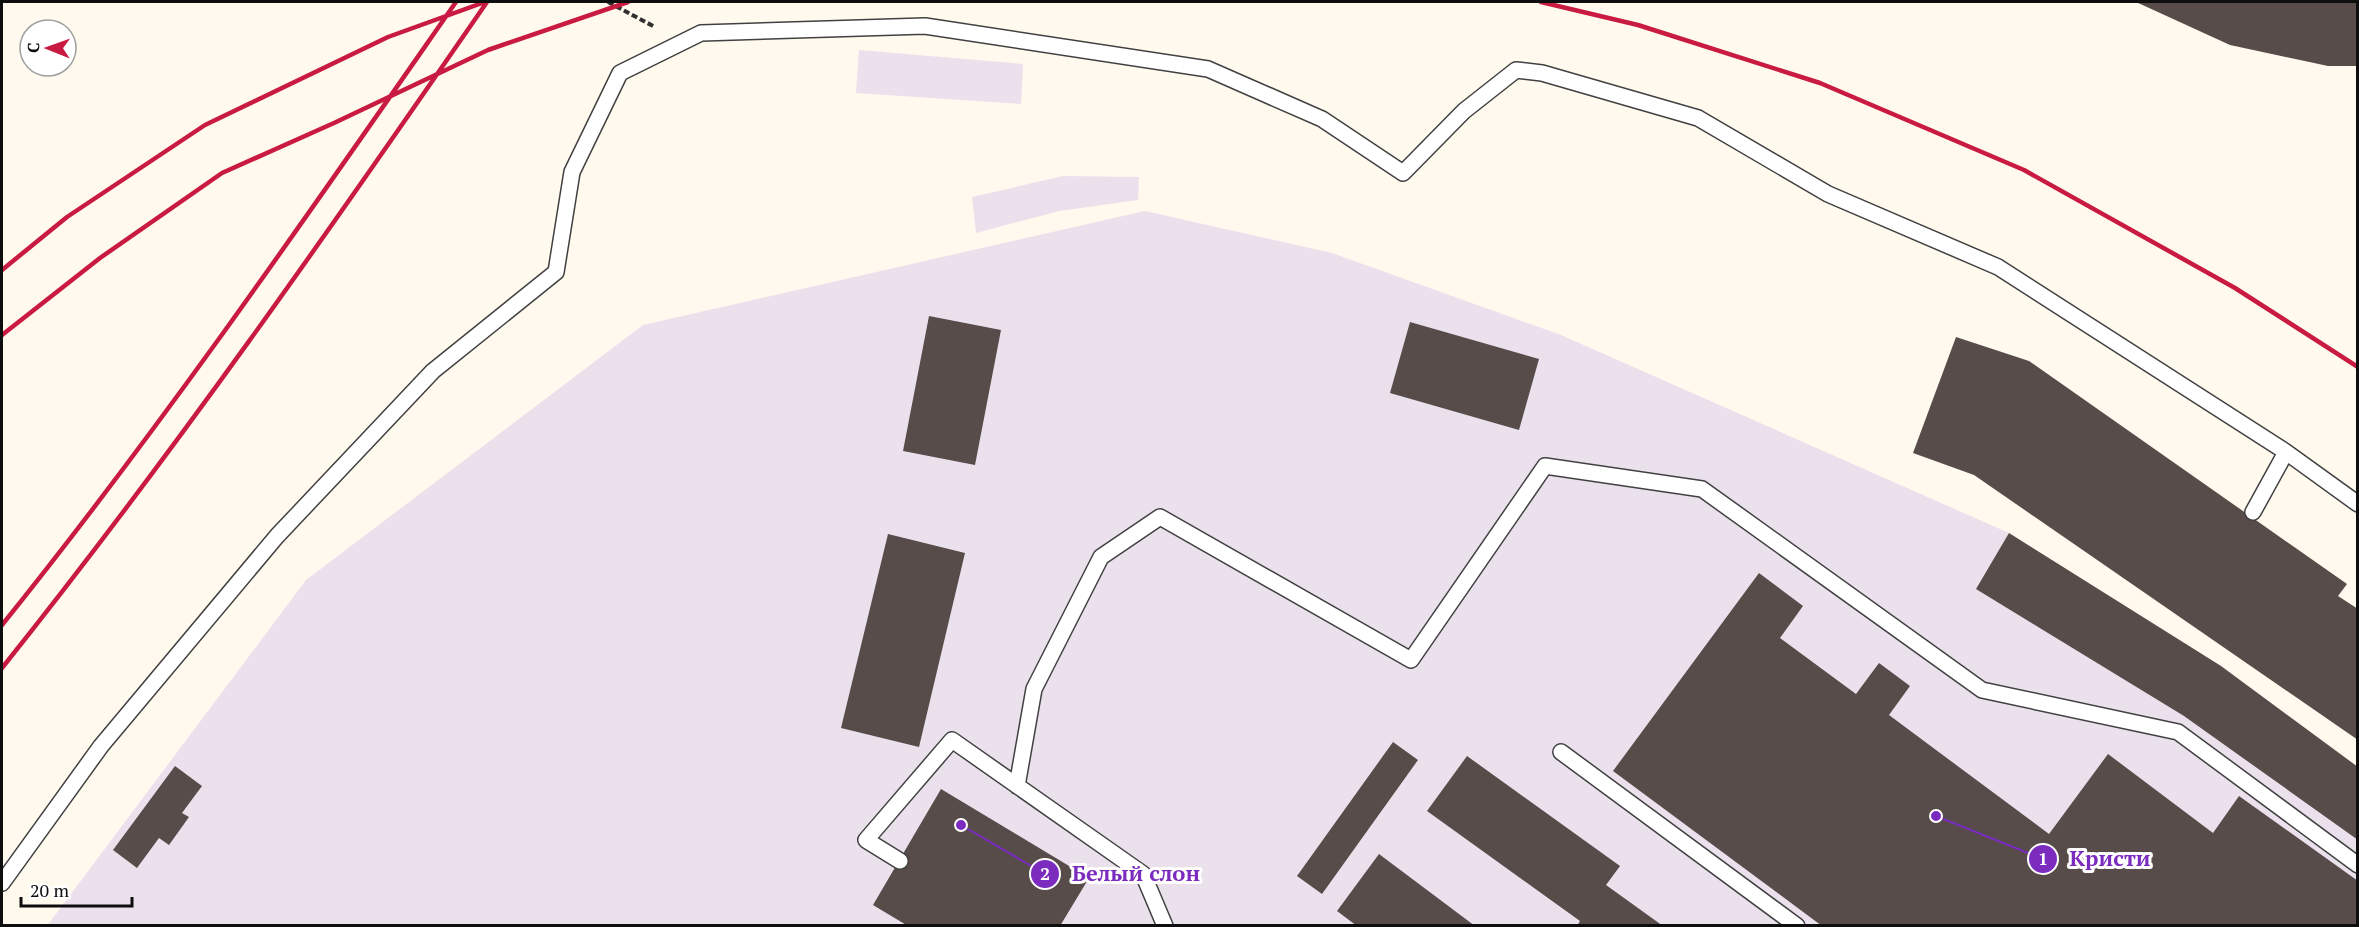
<svg xmlns="http://www.w3.org/2000/svg" width="2359" height="927" viewBox="0 0 2359 927" font-family="'PT Serif',serif">
<rect width="100%" height="100%" fill="#fff9ee"/>
<!-- industrial -->
<path fill="#eae1ed" d="M859 50 1023 64 1021 104 856 93Z
M1063 176 1139 177 1138 200 1059 211 976 233 972 197Z
M1145 211 1332 253 1561 335 2009 533 2221 666 2357 767V925L47 926 306 580 643 325Z"/>
<!-- building -->
<path fill="#574c49" d="M2136 2H2358V66H2328L2230 45Z
M929 316 1001 330 975 465 903 451Z
M1410 322 1539 359 1519 430 1390 393Z
M1956 337 2029 361 2347 584 2338 596 2358 609V740L1974 475 1913 453Z
M2009 533 2221 666 2358 767V840L2184 716 1976 589Z
M888 534 965 553 919 747 841 728Z
M1759 573 1803 606 1780 638 1856 694 1879 663 1910 686 1889 715 2049 834 2108 754 2213 833 2239 796 2358 881V926H1822L1613 771Z
M1393 742 1418 760 1322 894 1297 876Z
M1467 756 1620 866 1606 885 1663 926H1577L1580 921 1427 811Z
M175 766 202 786 182 813 189 817 169 845 159 838 137 868 113 850Z
M941 789 1089 878 1060 926H908L873 905Z
M1379 854 1475 926H1357L1337 911Z"/>
<g fill="none" stroke-linecap="round" stroke-linejoin="round">
<!-- service casing -->
<g stroke="#414141" stroke-width="18">
<path id="service" d="M2253 512 2286 452
M1561 752 1797 926
M1017 786 1034 689 1101 557 1160 517 1411 660 1545 466 1702 489 1982 690 2178 732 2358 865
M900 861 866 840 952 740 1143 874 1165 926
M2 883 101 746 277 536 433 371 556 272 572 172 620 73 701 33 925 26 1208 69 1322 119 1403 173 1464 111 1516 70 1542 73 1698 118 1828 194 1998 267 2286 452 2358 504"/>
</g>
<!-- path -->
<path stroke="#303030" stroke-width="4" stroke-dasharray="6 3" stroke-linecap="butt" d="M608 2 655 27"/>
<!-- service -->
<use href="#service" stroke="#fff" stroke-width="15"/>
<!-- rail -->
<path stroke="#c91b41" stroke-width="4.5" d="M1541 2 1638 25 1820 83 2024 170 2235 288 2358 367
M2 270 67 217 205 125 388 37 485 2
M2 335 100 258 222 173 334 123 488 50 628 2
M2 625C163 425 309 213 456 2
M2 668C174 453 331 228 487 2"/>
</g>
<!-- callouts -->
<path fill="none" stroke="#7b2cbf" stroke-width="2" d="M1936 816L2043 859M961 825L1045 874"/>
<g fill="#7b2cbf" stroke="#fff" stroke-width="2">
<circle cx="1936" cy="816" r="6"/>
<circle cx="961" cy="825" r="6"/>
<circle cx="2043" cy="859" r="15"/>
<circle cx="1045" cy="874" r="15"/>
</g>
<g font-size="18" text-anchor="middle" font-weight="bold" fill="#fff">
<text x="2043" y="865">1</text>
<text x="1045" y="880">2</text>
</g>
<g font-size="22" text-anchor="middle" font-weight="bold" fill="#7b2cbf" stroke="#fff" stroke-width="6" stroke-linejoin="round" paint-order="stroke">
<text x="2110" y="866">Кристи</text>
<text x="1136" y="881">Белый слон</text>
</g>
<!-- border -->
<rect width="2359" height="927" fill="none" stroke="#0e0e0e" stroke-width="6"/>
<!-- north arrow -->
<g transform="translate(48 48) rotate(271)"><circle r="28" fill="#ffffff" stroke="#9f9f9f" stroke-width="1.5"/>
<path d="M0-4.5L10 22L0 15L-10 22Z" fill="#c91b41"/>
<text y="-9" font-size="16" font-weight="bold" text-anchor="middle" fill="#0e0e0e">С</text>
</g>
<!-- scale -->
<path d="M21 897v9h111v-9" fill="none" stroke="#0e0e0e" stroke-width="3"/>
<text x="30" y="897" font-size="18" fill="#0e0e0e" stroke="#ffffff" stroke-width="4.5" paint-order="stroke">20 m</text>
</svg>
